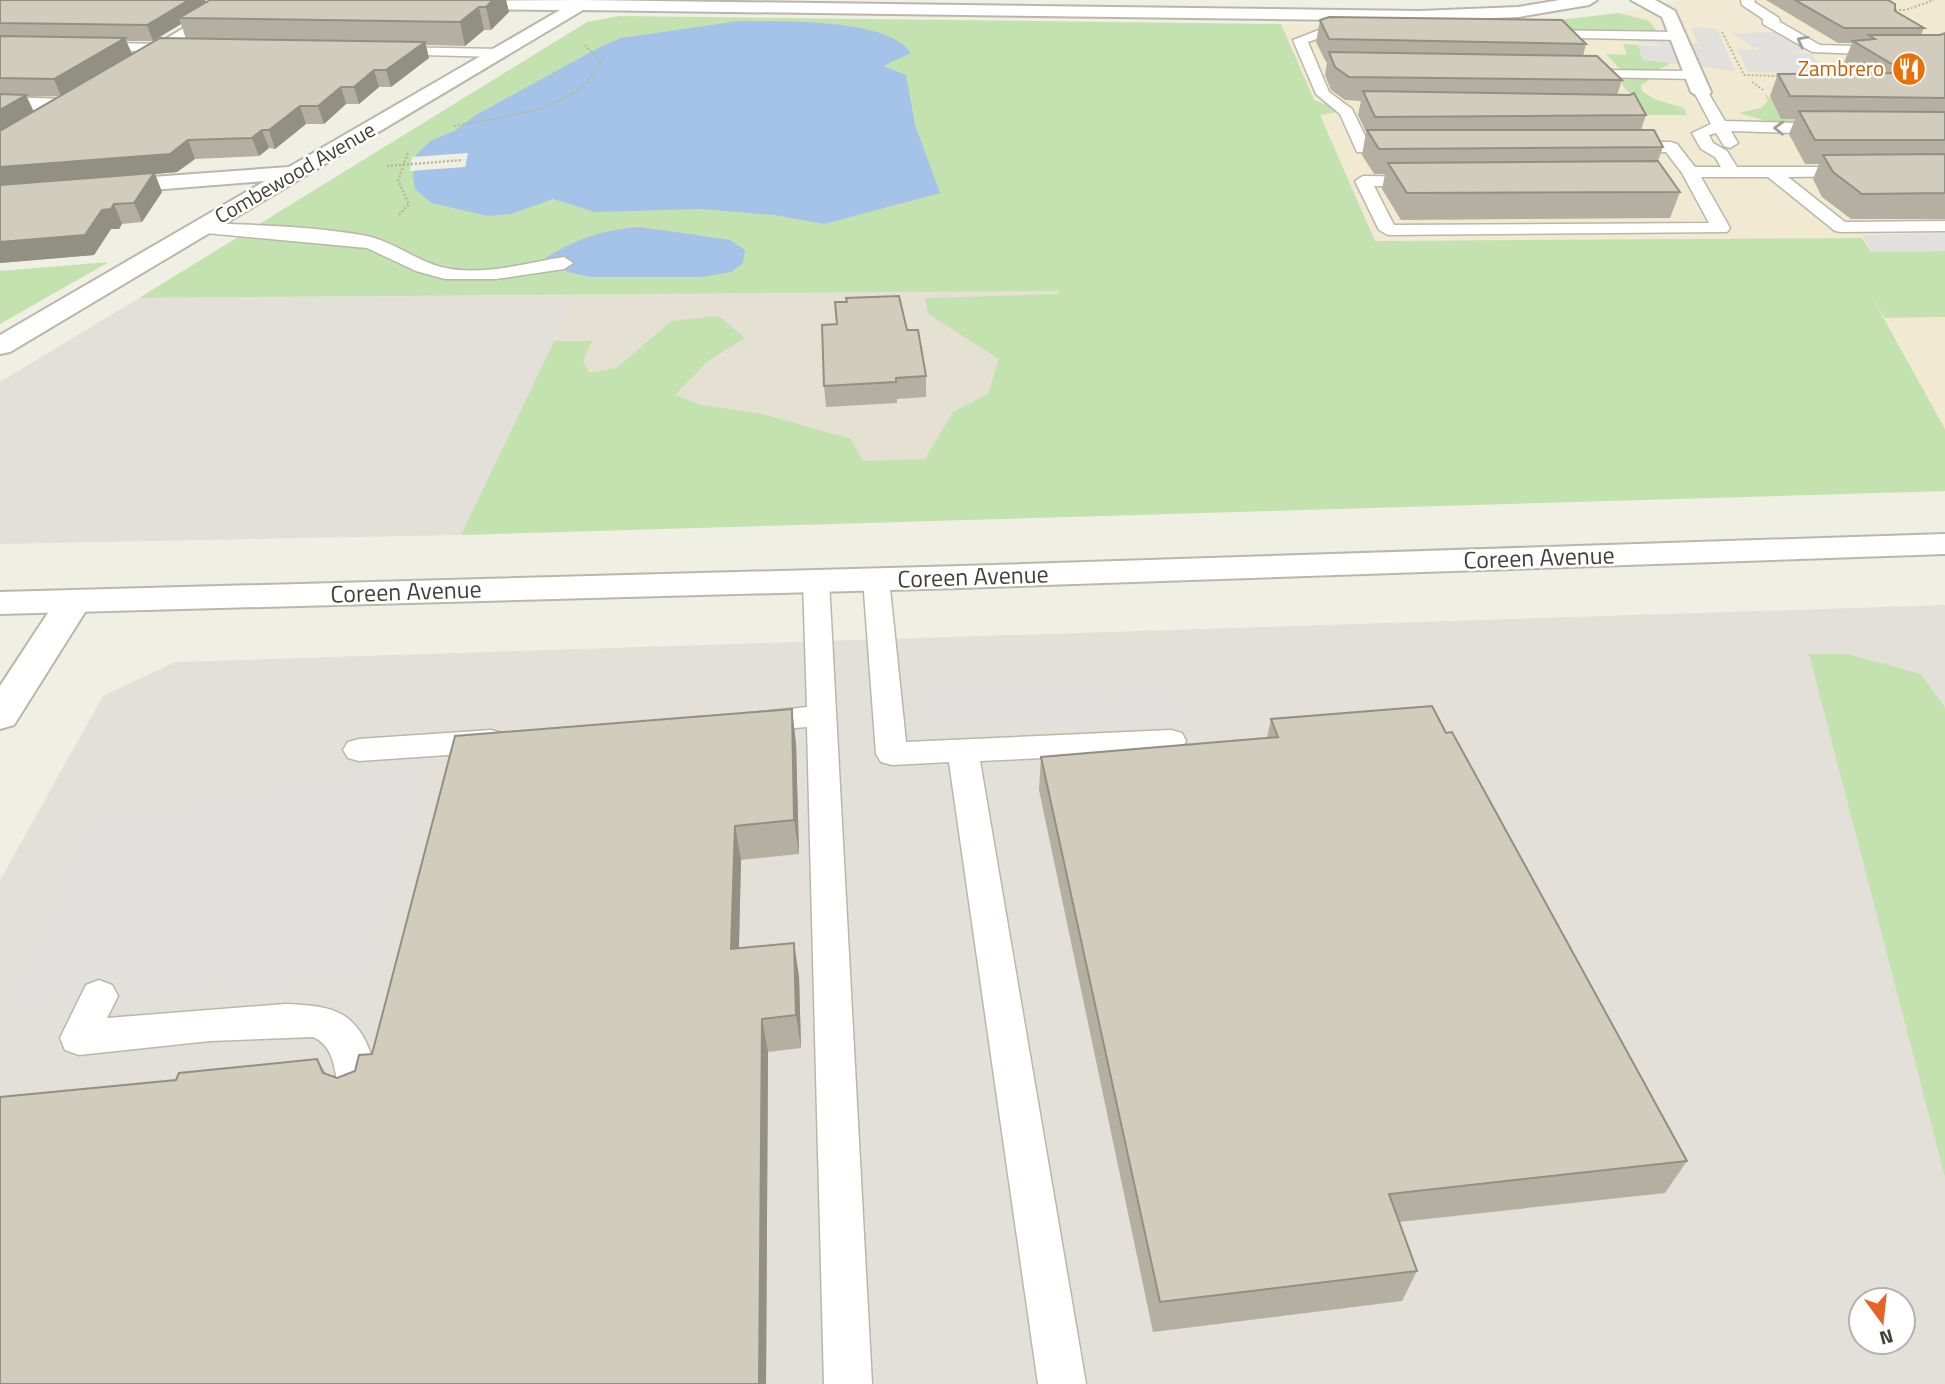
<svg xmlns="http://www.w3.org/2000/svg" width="1945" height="1384" viewBox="0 0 1945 1384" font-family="'Titillium Web',sans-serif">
<rect width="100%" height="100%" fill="#f0efe4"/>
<!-- residential -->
<path fill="#e4e1d3" d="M1057 291 1157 514 461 535 576 295Z"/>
<!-- commercial -->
<path fill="#f1e9d1" d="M1683 0H1945V429L1865 285 1847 239 1375 241 1281 24 1486 26 1608 16Z"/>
<!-- industrial -->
<path fill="#e2e0d9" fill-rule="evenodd" d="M576 295 461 535 0 544V382L139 298Z
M1945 605V1384H0V880L103 696 175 662ZM1861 1300H1903V1342H1861Z"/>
<!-- green -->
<path fill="#c3e2b0" d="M1618 13 1649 21 1658 32H1561L1550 21Z
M619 16 1281 24 1314 100 1338 109 1337 112 1320 115 1375 241 1862 238 1871 252 1945 251V317L1885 318 1873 299 1945 429V491L461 535 554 341H592L583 361 589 373 616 368 672 321 719 316 745 338 708 361 675 395 702 405 762 414 851 439 863 461 925 459 953 412 988 394 999 359 928 314 925 298 1059 294 1057 291 139 298 587 22Z
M1623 44 1638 45 1643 60 1668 62 1669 65 1656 70H1621L1606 54 1627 55Z
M1626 77 1650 79 1641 85 1642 91 1654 99 1684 108 1687 115H1646C1639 97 1627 96 1620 80Z
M1765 94 1770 98H1777L1803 124 1774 123 1739 113 1761 108 1768 101Z
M109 262 0 324V271Z
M1809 654H1848L1921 674 1945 708V1177Z"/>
<!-- parking -->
<path fill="#e1e0dc" d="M1691 27 1717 29 1735 71 1643 60 1638 45 1660 46 1659 44 1638 42 1637 39 1698 44Z
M1779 32 1808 51 1787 52 1812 54 1824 74 1748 72 1737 49 1759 50 1731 33Z
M1945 233V251L1872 252 1863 235Z
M1178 683 1188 718 1076 727 925 725 921 693H1067Z
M425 770 371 976 0 1010V1002L91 824 154 816 362 775Z"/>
<!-- water -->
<path fill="#a5c2e9" d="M739 21C777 21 890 18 911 53L883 66 906 75 915 125 940 193 824 224 774 215 700 209 595 212 553 199 511 214 488 216 431 203 415 189 413 176 416 155 430 141 454 131 476 115 600 47 621 38Z
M640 227 730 240 745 250 743 263 731 272 702 277H590L568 272 545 258C581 237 599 231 640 227Z"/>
<!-- pier -->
<path fill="#f0efe4" d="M468 153 465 167 410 171 412 157Z"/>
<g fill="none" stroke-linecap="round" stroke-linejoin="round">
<!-- service casing -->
<g stroke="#bbb7a8" stroke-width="3">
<path id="service" d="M1741 0H1755L1754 2 1779 18 1780 22 1820 45 1889 47 1896 51 1889 55 1812 52 1763 24V19L1742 5Z
M1324 28H1357L1364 32 1357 36H1325L1308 42 1329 92 1352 109 1369 144 1410 146 1412 149 1410 152H1357L1340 114 1316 94 1293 40Z
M1537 30 1678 32 1685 36 1678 40 1532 37 1530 34Z
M88 43 185 44 192 48 185 52 83 50 81 47Z
M389 47 500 49 507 53 500 57 384 54 382 51Z
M1601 70 1694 71 1701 75 1694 79 1596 77 1594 74Z
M1701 88 1706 89 1725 121 1832 124 1840 129 1832 134 1731 131 1738 143 1730 148 1724 146 1716 133 1709 135 1713 143 1727 151 1737 167H1863L1865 171 1857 176 1788 177 1845 222 1945 221V231L1841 232 1835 231 1768 177H1701L1730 228 1727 232 1388 235 1379 230 1355 181 1363 176 1431 177 1433 181 1431 185 1425 186H1374L1394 225 1709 223 1682 173 1666 152H1622L1614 147 1622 142H1671L1677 144 1695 167H1721L1715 157 1701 149 1692 133 1711 124 1694 92Z
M201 223C256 225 313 226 367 236 394 242 415 260 441 267 480 277 526 263 564 257L573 263 564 269 496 279H445L416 271 367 248 195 232 192 228Z
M876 571 886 573 889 579 906 742 1171 730 1182 733 1186 741 1182 749 1171 752 980 761 1086 1384H1038L949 762 892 765 881 762 876 754 863 579 866 573Z
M816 573 826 575 829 581 872 1384H824L807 727 754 731 743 728 739 721 743 714 807 707 803 581 806 575Z
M491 730 502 733 506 741 502 749 491 752 359 761 348 758 343 750 348 742 359 739Z
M99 980 112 985 118 996 107 1018 285 1004C304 1005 322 1005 339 1013 368 1026 383 1076 371 1103L357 1108 343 1103C333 1080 339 1048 313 1037L210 1041 79 1055 65 1050 60 1038 86 985Z"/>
</g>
<!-- minor casing -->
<g stroke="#bbb7a8" stroke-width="4">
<path id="minor" d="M581 0 1420 11 1518 7 1560 0H1597L1589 5 1518 17 1420 21 583 10 10 352 0 354V335L265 181 0 202V188L289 167 560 10 455 9 447 4 449 1Z
M1631 0H1655L1675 11 1711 92 1708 96 1701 98 1691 92 1662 17Z
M229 1 235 3 237 6 235 9 137 69H125L122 65Z
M0 97 66 99 76 105 66 111 0 109Z
M74 590 87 593 92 601 14 725 0 729V686L61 593Z"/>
</g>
<!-- tertiary casing -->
<g stroke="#bbb7a8" stroke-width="4">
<path id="tertiary" d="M1945 534V554L961 588 0 614V592L961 566Z"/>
</g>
<!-- path-far1 -->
<path stroke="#bbb59a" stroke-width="2" stroke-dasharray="2 2" stroke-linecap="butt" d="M1891 10H1906L1934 0
M1722 32 1744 75 1781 76
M1752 82 1763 90
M454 126C502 116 579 112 601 61L585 45"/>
<!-- path -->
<path stroke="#bbb59a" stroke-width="2.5" stroke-dasharray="2 2" stroke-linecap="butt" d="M387 166 463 160
M399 215 409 204 398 181 408 152"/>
<!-- service -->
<use href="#service" fill="#fff" fill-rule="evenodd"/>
<!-- minor -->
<use href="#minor" fill="#fff" fill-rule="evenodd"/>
<!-- tertiary -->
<use href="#tertiary" fill="#fff" fill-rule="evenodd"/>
</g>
<!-- wall -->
<path fill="#b4afa1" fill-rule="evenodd" d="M0 0H205L206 2 210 0H506L509 12 491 30H484L465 46 426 45 429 58 391 87H379L359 104H346L324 124H306L275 149 269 148 259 156 195 159 177 172 155 174 162 192 142 222 122 224 119 229H111L94 255 0 263ZM181 24 186 39 100 73 132 54 126 41H153ZM26 96H59L33 111Z
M1766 0H1888L1895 11 1924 28 1921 35H1940L1945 33V219H1851L1822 197 1813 179 1819 164H1805L1789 134 1795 119H1781L1770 96 1778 74H1861L1844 63 1852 43H1838Z
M1320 20 1586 44 1583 56 1622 80 1617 95 1646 115 1641 130 1663 147 1658 161 1680 192 1670 218 1401 220 1382 189 1385 174H1374L1362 155 1366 132 1358 115 1361 101 1345 100 1331 90 1325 75 1327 62H1326L1316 42Z
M907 330 926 376V397L897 399V403L826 407 824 386Z
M1271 719 1687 1161 1665 1193 1399 1222 1417 1271 1402 1301 1153 1332 1039 790 1041 757 1267 738Z
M796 743 799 854 741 860 739 948 799 976 801 1048 768 1052 766 1384H0L176 1080 317 1059 326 1074 337 1078 355 1071 372 1054Z"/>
<!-- shaded-wall -->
<path fill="#928f83" d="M189 0H205L208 8 179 18 181 24 153 41 147 25Z
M493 0H506L509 12 491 30 486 7Z
M479 7 484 30 465 46 460 22Z
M125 38 132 54 61 96 54 79Z
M425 42 429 58 391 87 386 70Z
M374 70 379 87 359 104 354 87Z
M341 87 346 104 324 124 318 106Z
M26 95 34 112 0 133V110Z
M300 106 306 124 275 149 269 130Z
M262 130 269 148 259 156 252 138Z
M188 140 195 159 177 172 155 174 162 192 142 222 134 203 0 186V167Z
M114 204 122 224 119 229H111L94 255 0 263V242Z
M792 709 796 743 799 854 794 820Z
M735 826 741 860 738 982 731 949Z
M794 943 799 976 801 1048 796 1015Z
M762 1019 768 1052 766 1384H759Z"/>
<!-- building -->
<path fill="#d1ccbb" stroke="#928f83" stroke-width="2" d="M0 0H189L147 25 0 23Z
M210 0H493L486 7H479L460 22 179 18Z
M1795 0H1888L1895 4V11L1924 28H1844Z
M1329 17 1562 20 1586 44 1329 39 1320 20Z
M1945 33V98L1790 96 1778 74 1907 73 1853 41 1875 39 1869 35H1940Z
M0 36 125 38 54 79 0 78Z
M160 38 425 42 386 70H374L354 87H341L318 106H300L269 130H262L252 138 188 140 170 154 0 167V131Z
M1329 52 1597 56 1622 80 1349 77 1335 67Z
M1363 91 1630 95 1634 93 1646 115 1375 117Z
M0 94 26 95 0 110Z
M1799 111 1945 112V140H1815Z
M1367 130H1654L1663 147 1379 149Z
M1945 154V193L1862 194 1833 172 1823 155Z
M1658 161 1680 192 1407 193 1388 163Z
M154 173 134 203 114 204 111 209 102 210 85 235 0 242V185Z
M899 296 907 330H918L926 376 896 378V382L824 386 822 325 837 324 835 302H847L846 298Z
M1432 706 1446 733 1452 732 1687 1161 1389 1194 1417 1271 1160 1302 1041 757 1278 737 1271 719Z
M792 709 794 820 735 826 731 949 794 943 796 1015 762 1019 759 1384H0V1097L176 1080 179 1073 317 1059 323 1073 337 1078 355 1071 359 1055 372 1054 455 736Z"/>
<!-- one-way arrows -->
<defs><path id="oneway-chevron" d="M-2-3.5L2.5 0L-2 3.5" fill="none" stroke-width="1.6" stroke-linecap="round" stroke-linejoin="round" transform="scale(1.75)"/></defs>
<g stroke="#a09f9a">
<use href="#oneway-chevron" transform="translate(1802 41) rotate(-152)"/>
<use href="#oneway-chevron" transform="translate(1779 128) rotate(-178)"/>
</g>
<!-- icons -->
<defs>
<g id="restaurant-disc" transform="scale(1.75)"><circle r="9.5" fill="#e8710a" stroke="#fff"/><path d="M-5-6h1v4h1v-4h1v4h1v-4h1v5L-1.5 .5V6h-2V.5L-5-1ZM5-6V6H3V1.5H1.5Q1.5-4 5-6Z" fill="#fff"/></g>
</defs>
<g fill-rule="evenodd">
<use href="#restaurant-disc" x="1909" y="69"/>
</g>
<g text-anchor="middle" stroke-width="5" stroke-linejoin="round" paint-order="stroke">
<!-- far-food labels -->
<g font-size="21" fill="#c56008" stroke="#fff" text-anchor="end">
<text x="1884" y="76">Zambrero</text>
</g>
<!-- far-street labels -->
<g font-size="21" fill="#423f35" stroke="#fff">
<text transform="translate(295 173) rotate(-30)" y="7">Combewood Avenue</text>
</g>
<!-- street labels -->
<g font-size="24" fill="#423f35" stroke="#fff">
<text transform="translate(1539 558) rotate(-2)" y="8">Coreen Avenue</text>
<text transform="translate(973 577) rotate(-2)" y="8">Coreen Avenue</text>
<text transform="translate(406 592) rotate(-2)" y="8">Coreen Avenue</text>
</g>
</g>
<!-- north arrow -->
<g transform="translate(1882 1321) rotate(165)"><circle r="33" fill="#ffffff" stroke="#b3b2ae" stroke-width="2"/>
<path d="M0-5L12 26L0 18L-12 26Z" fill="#e66226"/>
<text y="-10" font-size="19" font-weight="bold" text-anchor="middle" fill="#423f35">N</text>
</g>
</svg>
